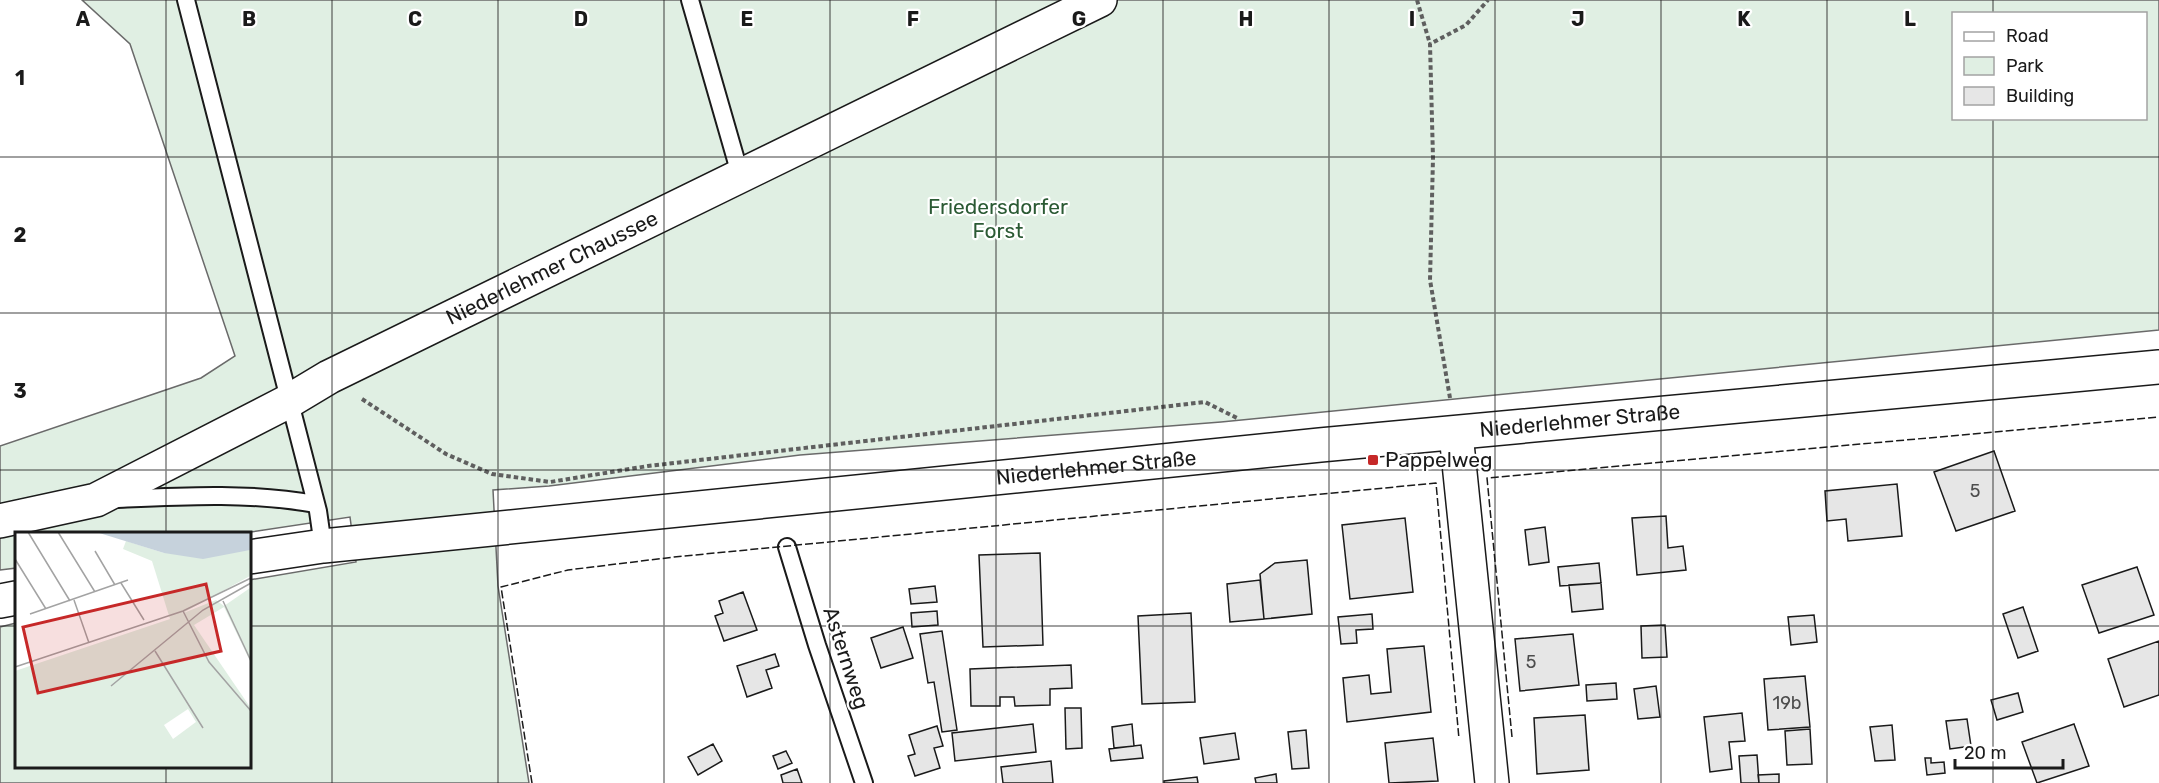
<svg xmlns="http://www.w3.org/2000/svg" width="2159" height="783" viewBox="0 0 2159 783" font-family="Rubik,sans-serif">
<rect width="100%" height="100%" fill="#fff"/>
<!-- green -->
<path fill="#e0efe3" stroke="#6a6a6a" stroke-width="1.5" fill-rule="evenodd" d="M82 0H2159V330L1221 422 800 455 549 486 493 490 498 586 529 783H0V627L16 623V766H249V580L356 562 350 517 237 534H16V568L0 570V446L201 378 235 356 130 44ZM1954 14H2146V118H1954Z"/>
<!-- building -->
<path fill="#e6e6e6" stroke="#1a1a1a" stroke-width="1.5" d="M1994 451 2015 511 1956 531 1934 472Z
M1897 484 1902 536 1848 541 1846 519 1827 521 1825 491Z
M1666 516 1668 548 1683 546 1686 570 1637 575 1632 518Z
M1405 518 1413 592 1350 599 1342 525Z
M1545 527 1549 562 1529 565 1525 530Z
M1040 553 1043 645 983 647 979 555Z
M1307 560 1312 614 1264 619 1260 574 1275 563Z
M1599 563 1601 583 1560 586 1558 567Z
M2137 567 2154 615 2099 633 2082 585Z
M1260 580 1264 619 1230 622 1227 584Z
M1601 583 1603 609 1572 612 1569 585Z
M935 586 937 602 911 604 909 589Z
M743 592 757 630 724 641 715 616 723 613 719 601Z
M2023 607 2038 651 2018 658 2003 614Z
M937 611 938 625 912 627 911 613Z
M1191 613 1195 702 1142 704 1138 616Z
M1372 614 1373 629 1356 630 1357 643 1341 644 1338 617Z
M1814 615 1817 642 1791 645 1788 617Z
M1665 625 1667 657 1642 658 1641 626Z
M903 627 913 658 881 668 871 638Z
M942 631 957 730 942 732 934 682 928 683 920 634Z
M1573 634 1579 685 1520 691 1515 639Z
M2159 641V695L2124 707 2108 659Z
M1424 646 1431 712 1347 722 1343 678 1369 675 1371 694 1391 692 1387 649Z
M775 654 779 666 766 670 772 688 747 697 737 666Z
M1071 665 1072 688 1050 689V705L1015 706 1014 697H1000V706H971L970 669Z
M1805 676 1810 727 1768 730 1764 679Z
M1616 683 1617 699 1587 701 1586 685Z
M1656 686 1660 717 1638 719 1634 689Z
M2018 693 2023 712 1997 720 1991 700Z
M1065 708H1081L1082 748 1066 749Z
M1742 713 1745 741 1729 742 1732 769 1710 772 1704 717Z
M1585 715 1589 770 1537 774 1534 718Z
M1967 719 1971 746 1950 749 1946 721Z
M1033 724 1036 752 955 761 952 733Z
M1132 724 1134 746 1114 748 1112 727Z
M2074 724 2089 766 2037 783 2022 742Z
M1892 725 1895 760 1875 761 1870 727Z
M937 726 943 746 934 748 940 768 915 776 908 756 915 754 909 735Z
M1810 729 1812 764 1787 765 1785 731Z
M1306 730 1309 768 1292 769 1288 732Z
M1235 733 1239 759 1204 764 1200 738Z
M1433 738 1438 781 1389 783 1385 743Z
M713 744 722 761 698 775 688 757Z
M1141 745 1143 758 1111 761 1109 749Z
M786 751 792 763 778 769 773 756Z
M1757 755 1759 783H1741L1739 756Z
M1925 758H1931V763L1944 762 1945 773 1927 775Z
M1051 761 1053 783H1003L1001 767Z
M797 769 802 783H783L781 775Z
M1276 774 1277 783H1256L1255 778Z
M1779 774V783H1759L1758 775Z
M1197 777 1198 783H1164V781Z"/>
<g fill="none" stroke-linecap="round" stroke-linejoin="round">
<!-- service casing -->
<g stroke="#1a1a1a" stroke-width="20">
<path id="service" d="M186 0 318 511 323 546
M690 0 740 174
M115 499C182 496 249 492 315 504
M787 547 817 645 864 783"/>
</g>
<!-- minor casing -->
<g stroke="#1a1a1a" stroke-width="36">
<g id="minor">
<path d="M1456 434 1492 783"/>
<path id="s1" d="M0 521 96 500 289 401 329 377 1100 0"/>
</g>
</g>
<!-- secondary casing -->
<g stroke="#1a1a1a" stroke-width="36">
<g id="secondary">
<path id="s2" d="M249 557 323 546 1320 445 2159 367"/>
<path d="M0 601 16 598"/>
</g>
</g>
<!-- path -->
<path stroke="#5f5f5f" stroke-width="4" stroke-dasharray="4.5 3" stroke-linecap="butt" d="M1417 0 1430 44
M1450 398 1430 280 1433 158 1430 44 1466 25 1488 0
M362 399 446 454 492 474 550 482 648 466 1205 402 1237 418"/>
<!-- service -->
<use href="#service" stroke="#fff" stroke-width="16"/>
<!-- minor -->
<use href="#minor" stroke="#fff" stroke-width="33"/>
<!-- secondary -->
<use href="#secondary" stroke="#fff" stroke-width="33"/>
<!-- fence -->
<path stroke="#1a1a1a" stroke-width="1.5" stroke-dasharray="8 3" stroke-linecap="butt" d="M1512 737 1487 478 2159 417
M532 783 501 587 568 570 674 557 1436 483 1459 739"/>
</g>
<!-- grid -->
<path fill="none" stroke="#1a1a1a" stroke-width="1.5" stroke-opacity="0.55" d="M166 0V534M332 0V783M498 0V783M664 0V783M830 0V783M996 0V783M1163 0V783M1329 0V783M1495 0V783M1661 0V783M1827 0V783M1993 0V14M1993 118V783M0 157H2159M0 313H2159M0 470H2159M0 626H16M249 626H2159M166 766V783"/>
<!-- markers -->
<rect fill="#c62828" stroke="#fff" stroke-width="2" x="1367" y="454" width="12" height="12" rx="3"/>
<g text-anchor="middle" stroke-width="4.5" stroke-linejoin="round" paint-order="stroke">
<!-- number labels -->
<g font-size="18" fill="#4d4d4d">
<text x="1975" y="497">5</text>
<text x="1531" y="668">5</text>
<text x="1787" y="709">19b</text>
</g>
<!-- park labels -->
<g font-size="21" fill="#2b5a34" stroke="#fff">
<text x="998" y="214">Friedersdorfer<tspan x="998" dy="24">Forst</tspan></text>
</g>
<!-- street labels -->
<g font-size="21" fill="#1a1a1a" stroke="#fff">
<text dy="7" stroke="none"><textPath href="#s1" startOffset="610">Niederlehmer Chaussee</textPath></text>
<text dy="7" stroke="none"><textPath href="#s2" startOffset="1338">Niederlehmer Straße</textPath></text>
<text dy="7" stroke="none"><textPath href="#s2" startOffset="852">Niederlehmer Straße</textPath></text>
<text transform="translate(846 658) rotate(72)" y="7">Asternweg</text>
</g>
<!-- poi labels -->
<g font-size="21" fill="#1a1a1a" stroke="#fff" text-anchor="start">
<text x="1385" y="467">Pappelweg</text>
</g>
</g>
<!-- overview -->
<g transform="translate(15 532)">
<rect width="236" height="236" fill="#fff"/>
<path d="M111 9 149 21 235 18V44L166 82 201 68 209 74 235 56V129L209 75 179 93 235 175V235H0V139L155 87 137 29 108 17ZM173 177 181 190 158 207 149 193Z" fill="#e0efe3" fill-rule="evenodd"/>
<path d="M81 0H235V18L188 27 149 21Z" fill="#c6d2dc"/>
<path fill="none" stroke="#a3a3a3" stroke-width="1.5" d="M13 0 55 69M43 0 80 60M80 19 100 53M0 27 31 77M106 51 129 88M59 68 74 111M208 69 236 129M168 79 194 130 236 179M15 82 113 48M140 119 188 196M0 135 168 79 236 46M96 154 188 78 236 51"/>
<path fill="#c62828" fill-opacity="0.15" stroke="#c62828" stroke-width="3" d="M191 52 206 119 23 161 8 95Z"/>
<rect width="236" height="236" fill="none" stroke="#1a1a1a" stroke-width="3"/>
</g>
<g font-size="20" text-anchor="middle" font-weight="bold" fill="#1a1a1a" stroke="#fff" stroke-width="4.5" stroke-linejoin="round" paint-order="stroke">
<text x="83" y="26">A</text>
<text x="249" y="26">B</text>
<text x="415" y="26">C</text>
<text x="581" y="26">D</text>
<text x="747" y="26">E</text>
<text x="913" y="26">F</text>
<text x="1079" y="26">G</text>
<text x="1246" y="26">H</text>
<text x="1412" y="26">I</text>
<text x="1578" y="26">J</text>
<text x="1744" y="26">K</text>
<text x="1910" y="26">L</text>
<text x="20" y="85">1</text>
<text x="20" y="242">2</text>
<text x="20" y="398">3</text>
</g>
<!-- legend -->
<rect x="1952" y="12" width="195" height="108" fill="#ffffff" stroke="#a3a3a3" stroke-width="1.5"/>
<rect x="1964" y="32" width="30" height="9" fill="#ffffff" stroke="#a3a3a3" stroke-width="1.5"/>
<text x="2006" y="42" font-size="18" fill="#1a1a1a">Road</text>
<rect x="1964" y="57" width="30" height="18" fill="#e0efe3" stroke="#a3a3a3" stroke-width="1.5"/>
<text x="2006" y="72" font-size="18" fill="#1a1a1a">Park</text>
<rect x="1964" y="87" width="30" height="18" fill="#e6e6e6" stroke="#a3a3a3" stroke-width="1.5"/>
<text x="2006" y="102" font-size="18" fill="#1a1a1a">Building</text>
<!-- scale -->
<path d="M1955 759v9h108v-9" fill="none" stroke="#1a1a1a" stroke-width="3"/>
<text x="1964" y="759" font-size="18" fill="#1a1a1a" stroke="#ffffff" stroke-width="4.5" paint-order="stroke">20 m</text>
</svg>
